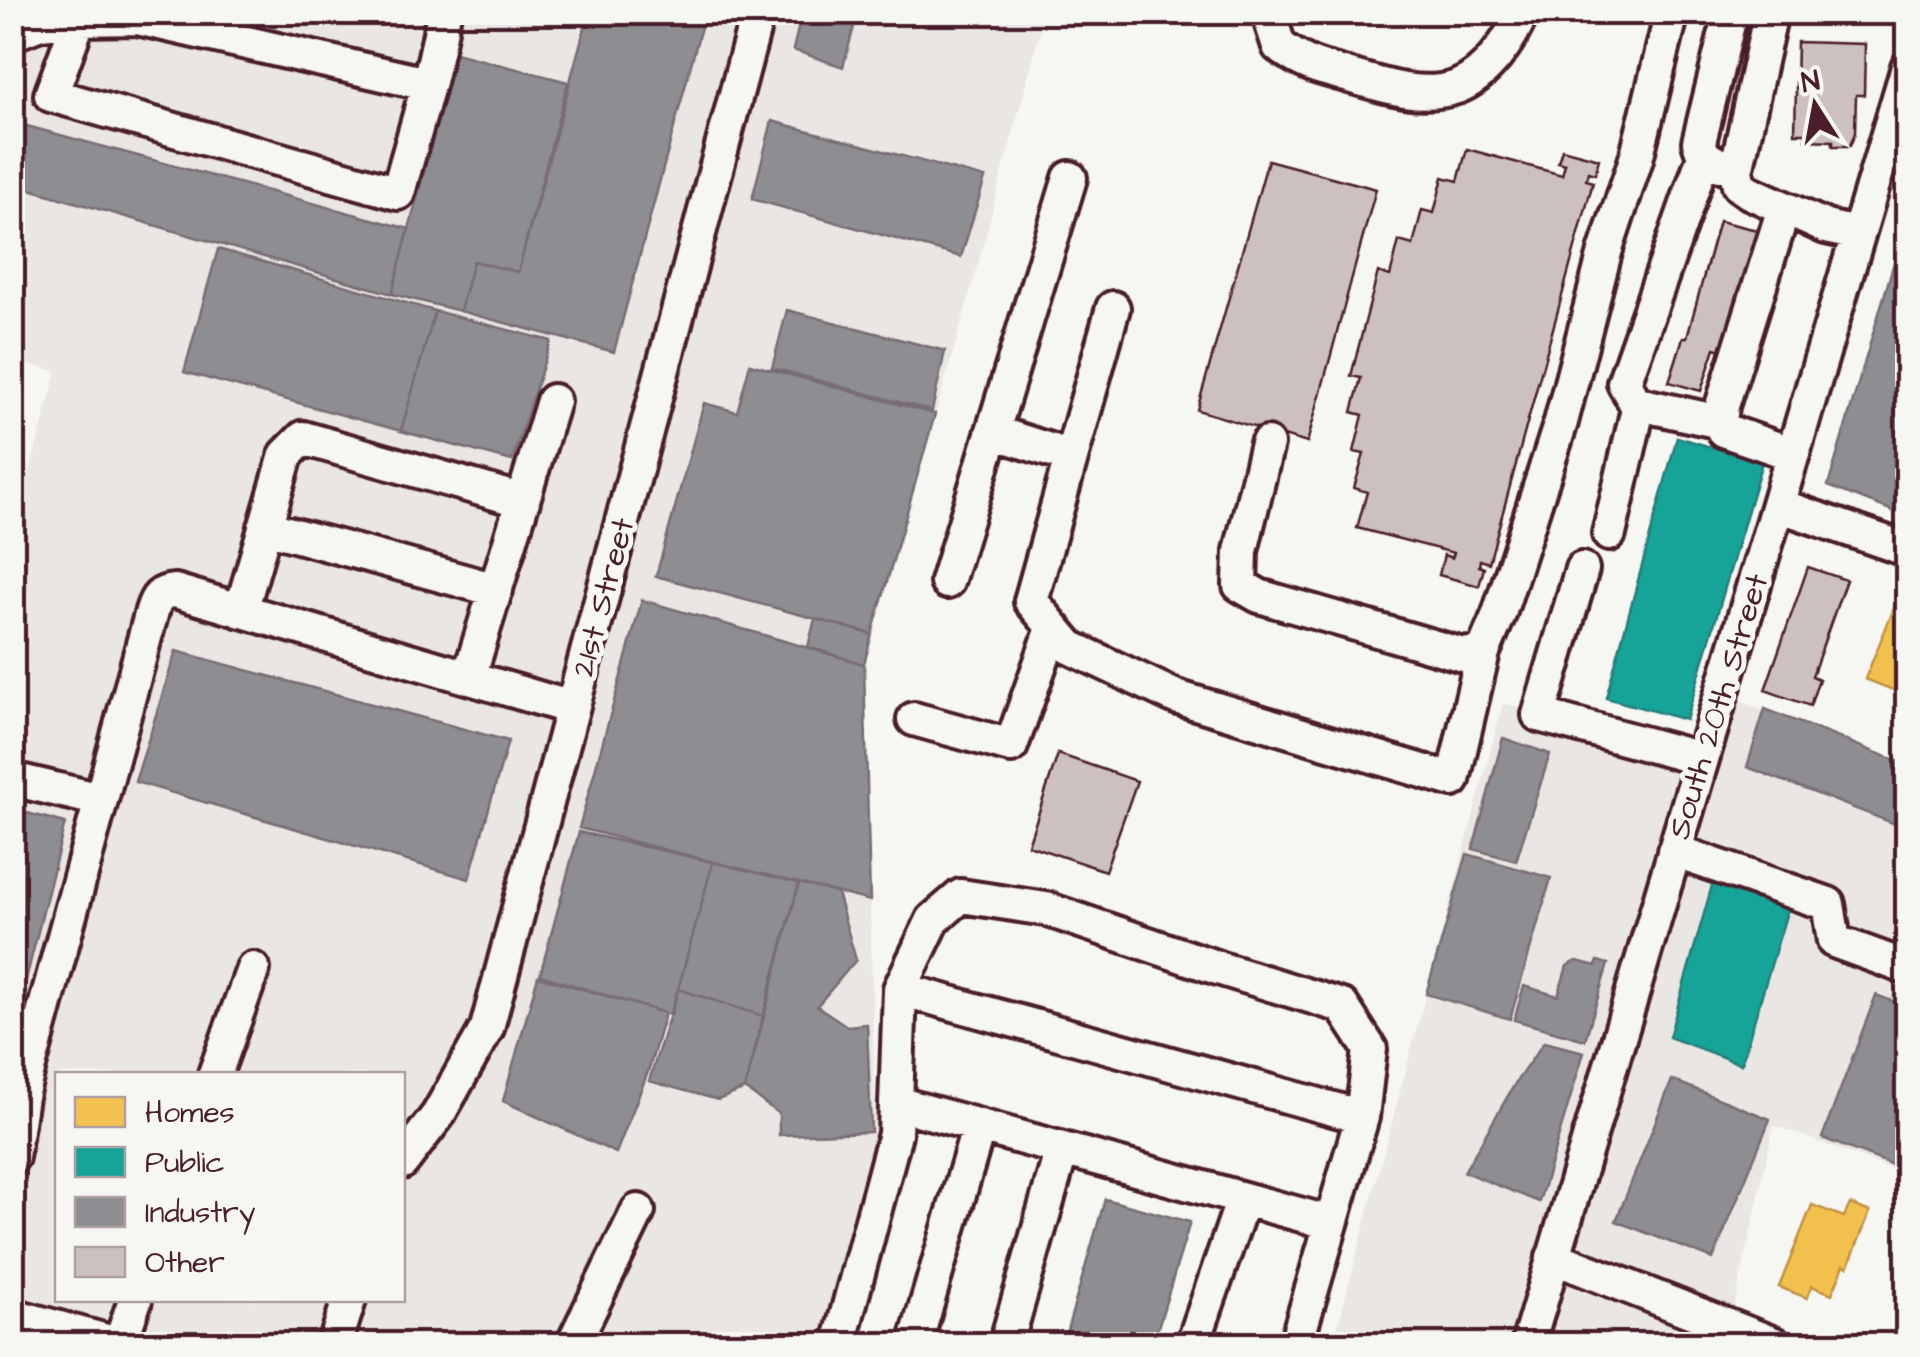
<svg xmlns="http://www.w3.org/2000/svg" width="1920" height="1357" viewBox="0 0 1920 1357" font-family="'Architects Daughter',sans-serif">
<rect width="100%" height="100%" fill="#f6f6f2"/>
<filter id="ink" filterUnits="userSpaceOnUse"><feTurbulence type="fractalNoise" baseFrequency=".01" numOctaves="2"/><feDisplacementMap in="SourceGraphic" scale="20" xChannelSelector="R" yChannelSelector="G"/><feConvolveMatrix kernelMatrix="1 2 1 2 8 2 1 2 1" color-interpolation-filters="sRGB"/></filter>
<g filter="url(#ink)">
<!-- built -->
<path fill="#e9e6e3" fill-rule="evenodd" d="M12 13H1045L972 286 864 664 876 1153 826 1344H13V534L57 371 13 361ZM58 1074H402V1300H58Z
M1733 698 1907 770V1175L1774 1125 1726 1344H1333L1503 704 1717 742Z"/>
<!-- homes -->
<path fill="#f2c14e" stroke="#c09044" stroke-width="2.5" d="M1897 601 1908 605V669L1898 692 1865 679Z
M1850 1204 1870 1212 1848 1267 1844 1265 1832 1294 1812 1286 1807 1298 1779 1287 1812 1205 1844 1217Z"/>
<!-- public -->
<path fill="#17a398" stroke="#267b77" stroke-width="2.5" d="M1677 437 1762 462 1686 720 1606 698Z
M1713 882 1790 902 1741 1064 1669 1037Z"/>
<!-- industry -->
<path fill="#8d8d92" stroke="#796c73" stroke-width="2.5" d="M589 12H705L614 352 460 311 473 261 518 272Z
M802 12H858L843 67 793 50Z
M455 53 568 82 518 272 473 261 460 311 392 294Z
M772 121 985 178 961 257 752 199Z
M12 122 409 229 392 294 12 184Z
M1908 215V493L1901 514 1828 486Z
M218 249 435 311 401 431 184 372Z
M787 310 945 351 932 411 772 368Z
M435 311 551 341 512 461 401 431Z
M750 364 935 414 872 634 656 576 704 403 737 412Z
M642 600 864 664 870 901 579 828Z
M815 619 872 634 864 664 808 647Z
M176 651 508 741 469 879 135 782Z
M1765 709 1908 765V829L1747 767Z
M1503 738 1550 754 1516 861 1473 849Z
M12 809 65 823 12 1036Z
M579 832 713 862 671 1015 540 975Z
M1467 854 1551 878 1510 1019 1426 994Z
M713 862 799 883 763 1016 678 989Z
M799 883 837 893 856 960 817 1006 847 1026 867 1024 871 1132 779 1135V1114L745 1089Z
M1577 961 1596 966 1598 961 1608 964 1585 1040 1514 1020 1524 986 1558 996 1567 966Z
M538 976 665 1013 649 1069 616 1153 503 1101Z
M678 989 763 1016 745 1089 718 1100 649 1081Z
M1876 995 1908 1007V1171L1822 1138Z
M1544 1042 1584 1052 1539 1202 1464 1172 1516 1082Z
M1672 1080 1770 1119 1713 1259 1616 1221Z
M1105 1199 1190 1222 1153 1344H1063Z"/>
<!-- building -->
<path fill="#ccc1c0" stroke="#4a1f2b" stroke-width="2.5" d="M1797 42 1865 44 1864 95H1856L1855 133 1850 146H1833V141L1806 140V133H1795Z
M1467 149 1562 175 1565 164 1558 162 1562 149 1599 159 1595 174 1588 172 1586 180 1593 182 1489 563 1480 560 1479 566 1484 568 1479 586 1439 575 1444 555 1452 558 1454 553 1357 528 1367 492 1354 488 1364 454 1354 452 1363 415 1352 412 1361 378 1351 376 1378 272 1390 276 1399 241 1413 245 1422 210 1434 213 1443 177 1458 181Z
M1268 160 1376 189 1307 443 1197 410Z
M1719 221 1761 231 1725 351 1715 348 1701 391 1669 382 1683 338 1687 337Z
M1808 567 1846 580 1812 676 1819 679 1810 706 1765 690Z
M1058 754 1137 781 1105 871 1028 845Z"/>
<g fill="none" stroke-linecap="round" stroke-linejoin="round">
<!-- minor casing -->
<g stroke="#4a1f2b" stroke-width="40">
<path id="minor" d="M1268 12 1279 46C1288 52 1296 58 1306 62 1317 68 1331 70 1343 74 1378 84 1420 100 1457 87 1486 76 1511 40 1522 12
M1771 12 1736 171 1739 185 1749 192 1826 227 1857 234
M12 34 40 23 79 19
M427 84 137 18 79 19 51 95 398 193C414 133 434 73 444 12
M1704 156 1624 383 1635 402 1639 404 1720 422
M1719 165 1704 156 1699 142 1731 12
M1784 208 1722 406 1720 422 1723 430 1793 454
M1113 308 1031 601 1070 647 1176 697 1453 780 1483 652
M993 432 1071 457
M1267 444 1241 551 1240 585 1259 596 1463 655 1483 652 1499 614 1561 422 1605 252 1636 159 1672 12
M1778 505 1908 550
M265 527 496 590
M1609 534 1639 404
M1582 569 1539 715 1701 759
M947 582 1070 178
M241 611 286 455 303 438 523 501
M469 677 553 401
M914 719 1011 746 1053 628
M12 779 101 800
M1674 851 1828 904 1834 941 1908 968
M900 989 933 920 961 896 1046 909 1218 968 1342 1006 1370 1049 1362 1117
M215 1074 253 969
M896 1103 1331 1223
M12 1157 21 1096 152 611C156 597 160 592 175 591L572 708
M402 1162 438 1115 487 1028 758 12
M1553 1257 1774 1344
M12 1315 117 1344
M120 1344 135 1300
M335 1344 349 1300
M573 1344 638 1211
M839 1344 895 1134 900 989 1362 1117 1296 1344
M915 1344 979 1126
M1006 1344 1062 1149
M1193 1344 1243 1199
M1528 1344 1908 67"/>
</g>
<!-- minor -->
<use href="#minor" stroke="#f6f6f2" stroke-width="32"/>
</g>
</g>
<g text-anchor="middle" stroke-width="10" stroke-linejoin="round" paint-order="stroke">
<!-- street labels -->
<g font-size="32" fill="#4a1f2b" stroke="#f6f6f2">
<text transform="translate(602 597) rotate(-75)" y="11">21st Street</text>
<text transform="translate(1717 706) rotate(-73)" y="11">South 20th Street</text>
</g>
</g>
<!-- margin -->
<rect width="1920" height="1357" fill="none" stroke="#f6f6f2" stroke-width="50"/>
<rect x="25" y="25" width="1870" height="1307" fill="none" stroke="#4a1f2b" stroke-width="4" filter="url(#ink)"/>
<!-- legend -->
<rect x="55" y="1072" width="350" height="230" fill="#f6f6f2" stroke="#b1a0a2" stroke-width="2.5"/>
<rect x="75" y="1097" width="50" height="30" fill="#f2c14e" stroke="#b1a0a2" stroke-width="2.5"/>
<text x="145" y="1122" font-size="30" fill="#4a1f2b">Homes</text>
<rect x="75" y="1147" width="50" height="30" fill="#17a398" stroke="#b1a0a2" stroke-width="2.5"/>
<text x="145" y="1172" font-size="30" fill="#4a1f2b">Public</text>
<rect x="75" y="1197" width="50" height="30" fill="#8d8d92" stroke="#b1a0a2" stroke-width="2.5"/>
<text x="145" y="1222" font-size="30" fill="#4a1f2b">Industry</text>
<rect x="75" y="1247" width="50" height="30" fill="#ccc1c0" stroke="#b1a0a2" stroke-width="2.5"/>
<text x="145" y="1272" font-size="30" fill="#4a1f2b">Other</text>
<!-- north arrow -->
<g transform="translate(1815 105) rotate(349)" stroke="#f6f6f2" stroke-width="8" paint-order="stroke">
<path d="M0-8L18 38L0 25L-18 38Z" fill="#4a1f2b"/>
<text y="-15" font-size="28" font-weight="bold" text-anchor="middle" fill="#4a1f2b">N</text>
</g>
</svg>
